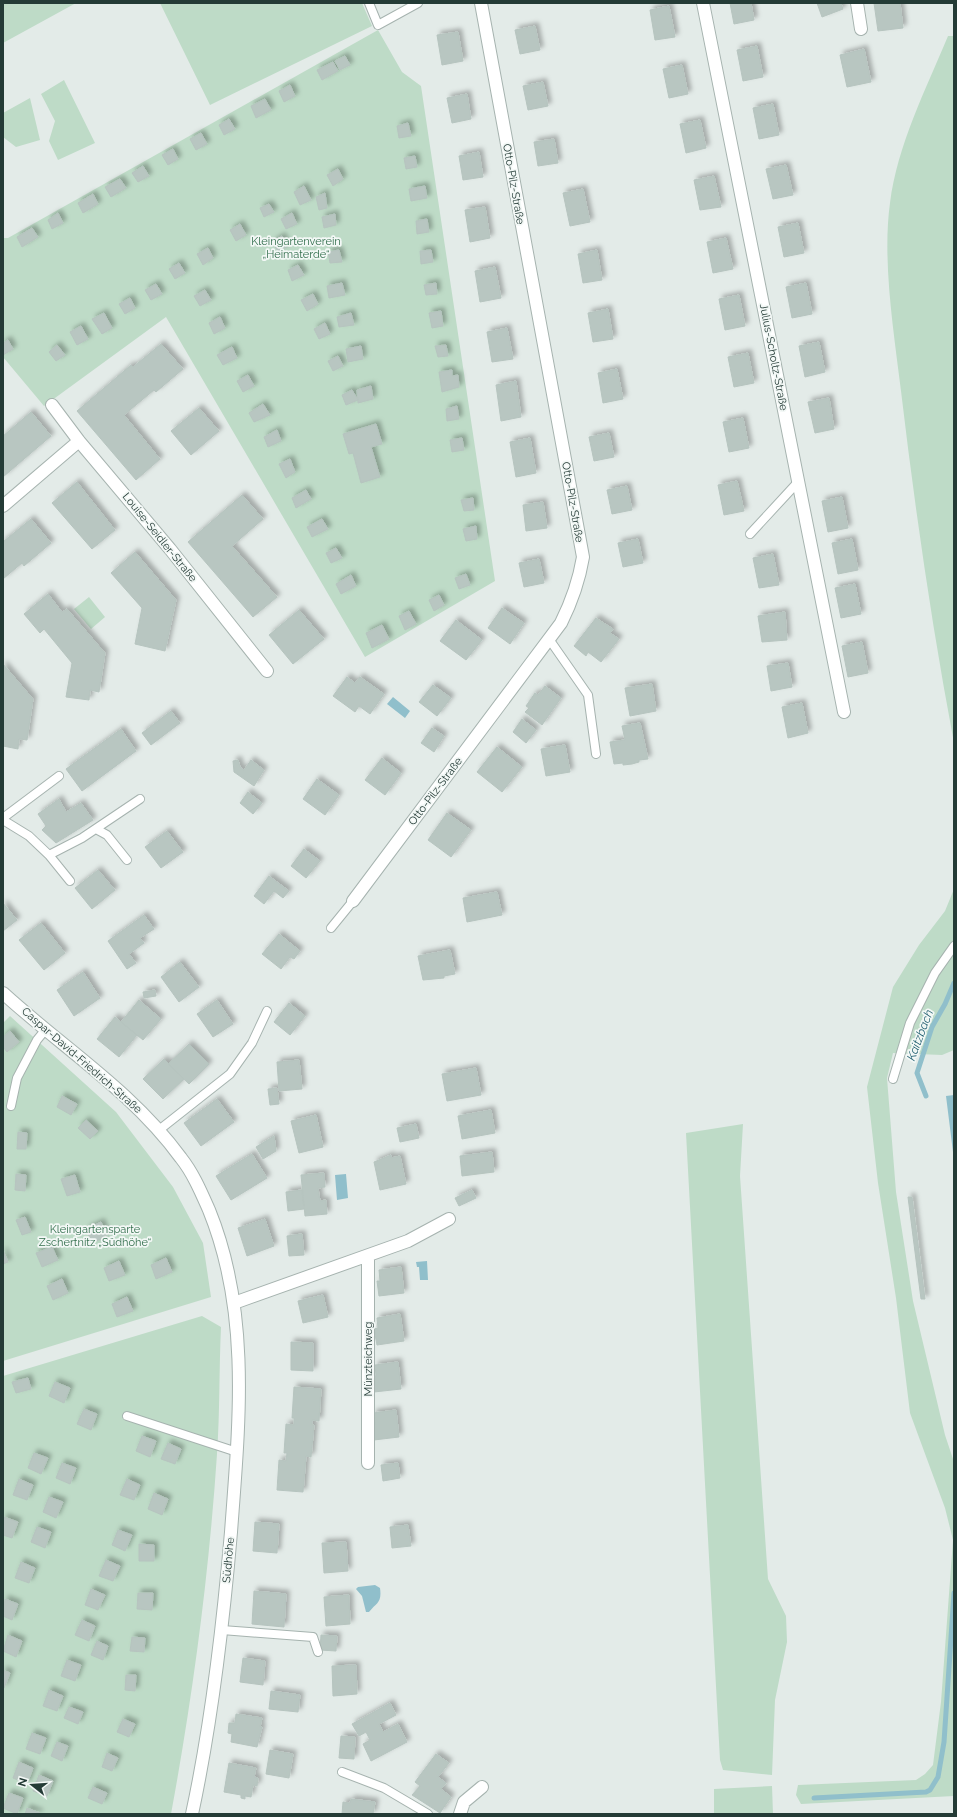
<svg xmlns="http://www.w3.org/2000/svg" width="957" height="1817" viewBox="0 0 957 1817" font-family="Raleway,sans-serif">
<defs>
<filter id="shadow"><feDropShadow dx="3.5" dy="-3.5" stdDeviation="2" flood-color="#0004"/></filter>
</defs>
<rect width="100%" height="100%" fill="#e3ebe8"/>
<!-- green -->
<path fill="#bedbc7" d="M3 3H76L3 43Z
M160 3H362L372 26 210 105Z
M378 30 402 72 421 86 495 581 365 657 166 317 44 406 3 357V238H8Z
M948 36H954V743C932 627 915 509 901 391 894 333 882 261 890 203 897 146 926 89 948 36Z
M64 80 95 143 58 160 49 141 55 121 41 94Z
M30 98 40 140 16 147 3 137V113Z
M89 597 105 617 91 629 74 609Z
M954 889V1050L942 1055 893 1053 887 1078 896 1192 913 1301 945 1435 954 1462V1796L801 1804 796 1795 798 1785 916 1780 925 1774 933 1765 941 1702 953 1540 945 1508 910 1413 896 1298 878 1183 867 1087 893 987 919 945 945 911Z
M10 1016 116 1112 173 1187 203 1243 211 1297 3 1361V1023Z
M743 1124 740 1176 768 1579 786 1616 787 1642 775 1700 772 1775 723 1770 720 1760 686 1133Z
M202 1316 221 1327C219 1369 220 1412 217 1454 209 1574 193 1695 171 1814H3V1376Z
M772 1786 773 1814H714V1789Z"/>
<!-- water -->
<path fill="#90bfcb" d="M393 697 410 711 405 718 387 704Z
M954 1095V1160L946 1096Z
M346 1174 348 1198 337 1200 335 1175Z
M427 1261 428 1280H420L419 1267H417L416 1262Z
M375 1585 380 1588C382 1603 377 1602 369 1612H366L362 1596 356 1589 358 1587Z"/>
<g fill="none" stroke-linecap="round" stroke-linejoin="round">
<!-- stream -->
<path stroke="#90bfcb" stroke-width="5" d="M926 1096 917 1073 932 1027 945 1004 954 983
M814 1798 926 1792 930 1790 938 1777 944 1742 954 1593"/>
</g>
<!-- building -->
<path fill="#b8c6c1" stroke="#b6c4bf" filter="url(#shadow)" d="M730 3H751L754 20 734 24Z
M817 3H841L843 9 822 17Z
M874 3H900L903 28 878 31Z
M669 6 675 37 655 40 650 10Z
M535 26 540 50 520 54 515 30Z
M458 32 463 61 442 65 437 35Z
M757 46 763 77 743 81 737 50Z
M864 49 871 82 847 87 840 55Z
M345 56 350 65 340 70 335 61Z
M333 62 338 71 322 80 317 70Z
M682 65 688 94 669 98 663 69Z
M543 82 548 106 528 110 523 86Z
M290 85 295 96 284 102 279 91Z
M467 94 471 119 452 123 447 98Z
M265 99 271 110 256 118 251 106Z
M773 104 779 135 759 139 753 108Z
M229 119 235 129 224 135 219 125Z
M700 120 706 148 686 153 680 124Z
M408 123 411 136 399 138 397 126Z
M201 133 207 144 196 150 190 139Z
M554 139 558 163 538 166 534 142Z
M173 149 178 159 168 165 162 155Z
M479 152 483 177 463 180 459 156Z
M415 156 417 167 406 169 404 158Z
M786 165 793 195 773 199 766 169Z
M143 166 149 176 138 182 132 173Z
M338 169 343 179 333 186 327 175Z
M714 176 721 207 700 210 694 180Z
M120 179 126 188 111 197 105 187Z
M304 186 311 200 300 205 294 192Z
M425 186 427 198 411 201 409 189Z
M583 189 590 222 570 226 563 193Z
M325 193 327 208 319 210 316 197Z
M93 194 98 204 83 213 78 203Z
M269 204 274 212 264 217 260 208Z
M485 207 490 238 470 242 465 210Z
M58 213 63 223 52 229 48 220Z
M292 213 297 224 286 229 281 219Z
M335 214 336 225 324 228 322 217Z
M427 219 429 232 417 234 416 221Z
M798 223 804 253 784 257 778 227Z
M240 224 246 235 236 241 230 230Z
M32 228 38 237 22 247 17 237Z
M282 236 287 247 278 251 272 242Z
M726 238 733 269 713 273 707 242Z
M208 248 213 258 203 265 197 254Z
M339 250 342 262 330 263 328 252Z
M431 250 433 262 421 264 420 251Z
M597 250 602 280 583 283 578 254Z
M179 263 185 273 175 279 169 269Z
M298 265 304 275 292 281 288 270Z
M495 267 501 298 480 302 475 271Z
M342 283 345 295 329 298 327 286Z
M436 283 437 294 426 295 424 285Z
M806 283 812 314 792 318 786 287Z
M156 284 162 294 151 300 145 290Z
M205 290 211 300 200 306 194 296Z
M313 294 318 304 307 311 301 300Z
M739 295 745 326 725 330 719 299Z
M130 298 135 308 125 314 119 304Z
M608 309 613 339 593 342 588 313Z
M441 311 443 326 432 328 429 313Z
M104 313 112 328 102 334 92 319Z
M351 313 354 325 339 327 337 317Z
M220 317 225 328 214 334 209 323Z
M325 323 330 334 319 339 314 329Z
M81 326 88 339 77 345 70 332Z
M507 328 513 359 492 362 487 332Z
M8 340 13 349 3 355V343Z
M819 342 825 372 805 377 799 346Z
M161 344 183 369 156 392 154 390 124 415 160 459 136 480 77 411 131 365 133 367Z
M57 345 65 355 56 361 49 352Z
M446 345 448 356 438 357 435 346Z
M361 346 363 359 348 362 346 349Z
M232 347 237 358 223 365 217 355Z
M748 353 754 383 734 387 728 357Z
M338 356 343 366 333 371 328 361Z
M617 369 623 399 603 403 598 373Z
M452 370V376L458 375 459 387 442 392 439 372Z
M248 375 254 386 243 392 237 381Z
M516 381 521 417 501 421 496 385Z
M371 386 373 399 358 403 357 390Z
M352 390 358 400 346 405 342 395Z
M829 398 834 429 815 433 808 402Z
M263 404 270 415 254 422 249 413Z
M457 406 459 419 447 421 446 409Z
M199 408 219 431 191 455 171 431Z
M31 412 51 436 3 477V436Z
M743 418 749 448 729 452 723 422Z
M376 424 382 444 371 447 380 477 361 483 353 453 349 454 343 434Z
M277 430 281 441 268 447 264 437Z
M609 433 614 457 594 461 589 437Z
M462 438 464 450 452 452 450 440Z
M530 438 536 473 516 477 510 442Z
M290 459 295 472 286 478 279 464Z
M737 481 744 511 724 515 718 485Z
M77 482 115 530 92 549 52 503Z
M627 486 632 510 612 514 607 490Z
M306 490 311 499 296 508 292 498Z
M242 495 263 519 232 546 277 597 253 617 188 542Z
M842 497 848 528 828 532 822 501Z
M473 498 474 510 464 511 461 500Z
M543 502 547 528 526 531 523 505Z
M31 519 51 543 24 566 22 563 3 579V540L4 541Z
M322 519 328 529 312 537 307 527Z
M476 526 477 539 466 541 463 529Z
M638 539 643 563 623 567 618 543Z
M852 539 858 570 838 574 832 543Z
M336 548 342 558 331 563 326 553Z
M135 552 176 600 165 651 135 644 142 608 111 573Z
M773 554 779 585 759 588 753 558Z
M539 559 544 583 524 587 519 563Z
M466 574 470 585 459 589 455 578Z
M351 575 356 586 341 594 336 584Z
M855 584 861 614 841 618 835 588Z
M48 594 62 612 67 609 105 653 99 692 90 690 89 700 66 697 72 663 44 629 40 633 24 614Z
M439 595 444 605 434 611 429 600Z
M502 608 524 623 510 644 488 628Z
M299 610 324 639 293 664 269 635Z
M409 611 416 624 405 630 399 616Z
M785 612 787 640 762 642 758 616Z
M596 618 613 629 610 633 619 639 601 662 588 652 586 656 574 646Z
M456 620 482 640 466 660 440 641Z
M382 625 389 639 372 648 366 633Z
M862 642 868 673 848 677 842 646Z
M788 663 792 687 771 691 767 666Z
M3 664 33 699 27 740 19 739 18 749 3 746Z
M347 677 355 683 360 677 384 694 370 714 359 706 355 712 333 696Z
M652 684 656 711 630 716 625 688Z
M433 685 451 698 437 716 419 702Z
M545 686 561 698 542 725 525 712 529 708 526 706 535 693 538 695Z
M802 703 808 733 788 738 782 707Z
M171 711 180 723 151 745 142 733Z
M522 719 536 730 526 743 513 732Z
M640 723 648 759 639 760V762L632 764 623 765V763L614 764 610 742 625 740 622 726Z
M432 728 444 736 434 752 421 743Z
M121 729 136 751 82 791 66 769Z
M565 745 570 772 546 776 541 749Z
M497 747 522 767 502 792 477 772Z
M382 758 401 773 385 795 365 780Z
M238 760 240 767 244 770 251 760 264 770 254 786 234 772 233 761Z
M317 779 339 795 325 815 303 799Z
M248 792 262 803 253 814 240 803Z
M59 799 66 812 81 803 93 820 56 843 42 830 46 826 38 814Z
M447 813 471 830 451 857 428 840Z
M167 831 183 852 161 868 145 847Z
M304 849 320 861 306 878 291 866Z
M98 870 115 890 92 909 75 888Z
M269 876 289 891 283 898 274 891 264 904 254 896Z
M497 892 502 915 467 922 463 898Z
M3 903 17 920 3 931Z
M144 915 154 929 140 938 144 943 129 954 136 963 127 969 108 941Z
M41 923 65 953 44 970 19 940Z
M279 934 300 951 294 959 290 957 281 969 262 954Z
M450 950 455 974 444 976V978L423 980 418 956Z
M180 962 199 987 179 1002 161 977Z
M83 972 100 998 74 1016 57 990Z
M155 990 156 996 144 998 143 992Z
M139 1000 161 1019 143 1040 121 1022Z
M217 1000 233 1024 213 1037 197 1014Z
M289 1003 305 1016 290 1035 274 1022Z
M115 1017 137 1035 119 1057 97 1039Z
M10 1031 19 1042 7 1052 3 1047V1037Z
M189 1044 209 1064 189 1084 168 1064Z
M164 1059 184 1079 163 1099 143 1079Z
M299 1060 302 1089 279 1091 277 1062Z
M476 1068 481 1095 447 1101 442 1074Z
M277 1088 279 1104 270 1105 268 1089Z
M62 1096 77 1104 71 1115 57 1107Z
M217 1099 234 1122 201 1146 184 1123Z
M491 1110 495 1133 462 1139 458 1116Z
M316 1115 323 1147 299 1153 291 1121Z
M86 1120 98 1131 90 1139 78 1128Z
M416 1124 419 1138 400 1142 397 1128Z
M18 1132 27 1133 26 1149H17Z
M274 1136 276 1151 263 1159 256 1147Z
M492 1152 494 1172 462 1176 460 1156Z
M252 1154 267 1178 231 1200 216 1176Z
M391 1155V1158L400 1156 406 1184 380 1190 374 1162Z
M324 1173 325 1187 318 1188 320 1201 326 1200 327 1214 305 1216 301 1175Z
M16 1174 26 1175 25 1191 15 1190Z
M75 1175 80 1192 67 1196 61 1179Z
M302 1190 304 1209 288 1211 286 1192Z
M472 1190 476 1198 459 1206 455 1198Z
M908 1197H912L925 1299H921Z
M25 1217 31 1232 22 1235 16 1220Z
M265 1219 274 1246 247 1256 238 1228Z
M101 1222 107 1236 92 1243 86 1229Z
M302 1234 304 1255 289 1256 287 1236Z
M52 1247 58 1260 42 1267 36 1253Z
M3 1250 8 1262 3 1264Z
M166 1258 172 1272 156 1279 151 1265Z
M119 1261 125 1275 109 1281 104 1268Z
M401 1267 404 1293 379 1296 377 1281H380L379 1270Z
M62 1279 68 1293 53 1300 47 1286Z
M323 1295 328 1317 303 1323 298 1301Z
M127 1297 133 1311 117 1317 112 1304Z
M400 1314 404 1341 377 1345 374 1329 378 1328 377 1318Z
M291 1342 313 1343V1371L291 1370Z
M398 1362 401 1389 374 1392 372 1376H376L375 1365Z
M28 1378 31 1389 16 1393 12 1382Z
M55 1382 70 1388 64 1403 49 1396Z
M294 1387 321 1389 319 1421 312 1420V1425H314L311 1457 306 1456 303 1492 277 1490 279 1460 286 1461 287 1453H284L286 1424 294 1425V1418H292Z
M84 1409 97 1414 91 1430 77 1424Z
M396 1410 399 1437 374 1440 372 1425H375L373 1413Z
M142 1436 156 1441 150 1457 136 1451Z
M168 1443 181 1449 175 1464 161 1459Z
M34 1453 48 1458 41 1474 28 1468Z
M62 1463 76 1468 70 1484 56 1478Z
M398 1463 400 1478 383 1481 381 1465Z
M19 1479 33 1485 27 1500 13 1495Z
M127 1479 140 1485 134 1500 120 1495Z
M154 1493 168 1499 162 1515 148 1509Z
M49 1497 63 1502 56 1518 43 1512Z
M4 1517 18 1522 12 1538 3 1535Z
M255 1522 279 1524 277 1553 253 1551Z
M408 1525 411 1546 392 1548 390 1527Z
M37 1527 51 1532 45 1548 31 1542Z
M118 1530 132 1535 125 1551 112 1545Z
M346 1542 348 1571 324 1573 322 1543Z
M139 1544 154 1545V1561H139Z
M106 1560 120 1566 113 1581 99 1576Z
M21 1562 35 1568 29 1583 15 1578Z
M91 1589 105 1595 98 1610 85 1605Z
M254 1591 286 1594 284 1627 252 1624Z
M138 1593H153L152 1610 137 1609Z
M349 1595 350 1624 326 1626 324 1597Z
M5 1599 18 1604 12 1620 3 1616Z
M82 1620 95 1626 89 1641 75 1635Z
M8 1635 22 1641 16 1657 3 1651Z
M321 1635 337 1636 336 1651 320 1650Z
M132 1637 145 1638 144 1652 130 1651Z
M97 1641 108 1646 103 1660 91 1655Z
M243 1658 265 1661 263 1685 240 1682Z
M67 1660 81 1665 75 1681 61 1676Z
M356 1665 357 1694 333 1696 332 1666Z
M3 1670 10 1673 4 1688H3Z
M126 1675H136L135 1691 125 1690Z
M49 1690 63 1696 57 1711 43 1706Z
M271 1691 300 1695 298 1712 269 1709Z
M390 1703 396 1715 379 1724 383 1732 398 1724 407 1742 371 1761 363 1744 370 1740 366 1732 359 1736 352 1724Z
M69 1707 83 1712 78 1724 64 1718Z
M236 1714 262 1718 260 1727H262L257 1747 231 1742 232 1734 228 1733 229 1723H235Z
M123 1719 135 1724 129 1737 117 1732Z
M32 1733 46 1738 40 1754 26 1749Z
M341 1736 355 1737 354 1759 339 1758Z
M57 1742 68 1746 62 1761 51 1756Z
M270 1750 293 1754 289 1778 266 1774Z
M107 1753 118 1758 112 1771 102 1767Z
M436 1754 449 1763 438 1777 446 1783 441 1789 451 1797 440 1813 412 1795 420 1786 415 1782Z
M19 1762 33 1768 27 1784 13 1778Z
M229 1763 256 1768 254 1777 258 1778 257 1786 253 1785 251 1797 245 1796V1799L241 1798V1795L224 1792Z
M39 1775 53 1781 47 1796 33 1791Z
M93 1787 107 1793 102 1804 88 1798Z
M9 1793 23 1798 17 1814 3 1808Z
M351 1799 375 1802 373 1814H342L343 1802 350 1803Z
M27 1808 40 1813 39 1814H25Z"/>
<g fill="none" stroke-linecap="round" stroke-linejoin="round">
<!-- service casing -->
<g stroke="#a6b3af" stroke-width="10">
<path id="service" d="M369 3 378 25 418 3
M750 534 798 482
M549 639 588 695 596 754
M3 818 59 776
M3 820 29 836 49 855 82 838 140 799
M96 829 107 835 127 860
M49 855 70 881
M331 928 353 901
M893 1079 910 1023 935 973 954 946
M11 1106 17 1078 37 1040 46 1029
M159 1130 230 1074 252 1043 267 1011
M127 1416 237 1452
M222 1630 313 1637 318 1652
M342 1772 384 1788 428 1814"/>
</g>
<!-- minor casing -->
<g stroke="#a6b3af" stroke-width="14">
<path id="minor" d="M703 3 844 712
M857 3 861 29
M52 405 79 441 170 549 267 671
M3 506 79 441
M353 901 561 623C572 601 579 581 583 557L481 3
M234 1303 408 1241 449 1219
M368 1463V1256
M460 1814 464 1802 482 1787"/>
</g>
<!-- tertiary casing -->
<g stroke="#a6b3af" stroke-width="14">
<path id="tertiary" d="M3 993C63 1048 132 1091 181 1158 193 1173 201 1192 209 1210 251 1313 239 1424 231 1532 223 1626 212 1721 192 1814"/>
</g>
<!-- service -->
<use href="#service" stroke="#fff" stroke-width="8"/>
<!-- minor -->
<use href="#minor" stroke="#fff" stroke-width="12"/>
<!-- tertiary -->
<use href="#tertiary" stroke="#fff" stroke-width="12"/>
</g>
<g text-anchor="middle" stroke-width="3.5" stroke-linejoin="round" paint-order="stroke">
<!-- street labels -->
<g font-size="11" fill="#243b36" stroke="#f3f8f6">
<text transform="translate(514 184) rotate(80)" y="4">Otto-Pilz-Straße</text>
<text transform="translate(774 357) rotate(79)" y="4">Julius-Scholtz-Straße</text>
<text transform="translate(573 502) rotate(80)" y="4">Otto-Pilz-Straße</text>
<text transform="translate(160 537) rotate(51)" y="4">Louise-Seidler-Straße</text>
<text transform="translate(435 791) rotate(-53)" y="4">Otto-Pilz-Straße</text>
<text transform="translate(82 1060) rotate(41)" y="4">Caspar-David-Friedrich-Straße</text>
<text transform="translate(368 1359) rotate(-90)" y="4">Münzteichweg</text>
<text transform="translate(228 1560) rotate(-85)" y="4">Südhöhe</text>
</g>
<!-- park labels -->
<g font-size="11" fill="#326e4c" stroke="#f3f8f6">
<text x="296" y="245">Kleingartenverein<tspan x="296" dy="13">„Heimaterde“</tspan></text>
<text x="95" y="1233">Kleingartensparte<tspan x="95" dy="13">Zschertnitz „Südhöhe“</tspan></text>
</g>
<!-- water labels -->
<g font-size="12" font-style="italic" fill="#246172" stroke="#f3f8f6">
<text transform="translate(920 1035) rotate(-69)" y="4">Kaitzbach</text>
</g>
</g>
<!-- border -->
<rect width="957" height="1817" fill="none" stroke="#243b36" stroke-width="8"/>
<!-- north arrow -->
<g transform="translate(32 1785) rotate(287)" stroke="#f3f8f6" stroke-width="3" paint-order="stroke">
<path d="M0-3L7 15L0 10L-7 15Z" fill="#243b36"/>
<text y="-6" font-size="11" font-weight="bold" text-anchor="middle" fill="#243b36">N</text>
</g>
</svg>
